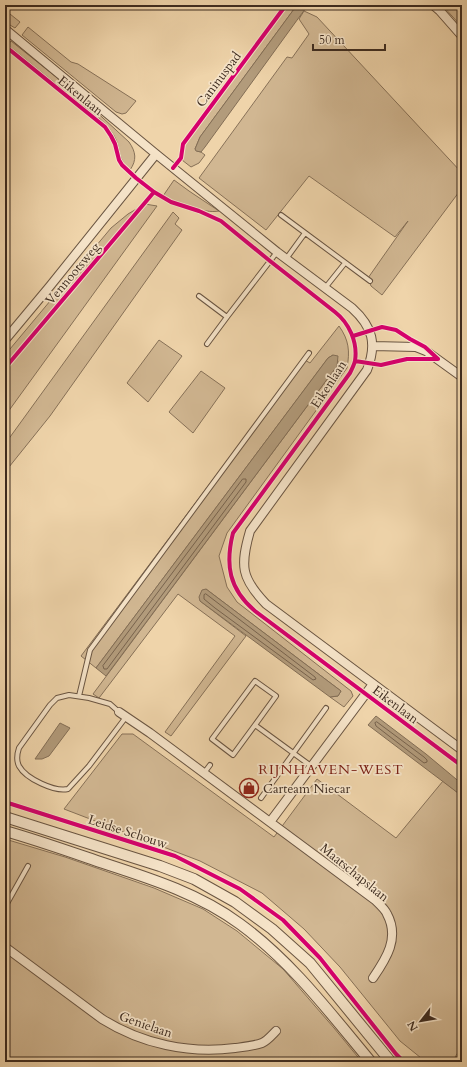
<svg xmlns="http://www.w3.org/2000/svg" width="467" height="1067" viewBox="0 0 467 1067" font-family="Cardo,serif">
<rect width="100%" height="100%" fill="#efd4aa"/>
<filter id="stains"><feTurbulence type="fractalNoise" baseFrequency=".005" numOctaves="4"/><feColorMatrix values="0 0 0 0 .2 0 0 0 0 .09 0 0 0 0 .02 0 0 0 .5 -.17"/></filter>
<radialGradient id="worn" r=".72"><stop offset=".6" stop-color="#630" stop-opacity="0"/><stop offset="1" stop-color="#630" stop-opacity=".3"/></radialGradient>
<!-- green -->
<path fill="#d1b792" stroke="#877158" d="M288 5H297L200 137 195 149 197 151 201 152 205 155 199 163 191 167 182 160 184 145Z
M442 5H462V27Z
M5 10 20 22 15 28 5 22Z
M304 11 317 17 462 173V188L382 295 371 286 368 278 408 221 395 237 309 176 266 230 199 178 287 57 292 58 309 34 299 19Z
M28 27 71 62 78 64 136 101 126 113 122 114 116 112 22 35Z
M11 41 70 88 66 92 8 45Z
M77 94 129 142C136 152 137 160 130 170 116 158 122 148 113 134 104 119 87 109 73 98Z
M174 180 189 191 219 211C204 214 177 203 163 196Z
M145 204 157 206 5 416V355L111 228 128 214Z
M173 212 179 218 175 224 182 230 50 416 5 472V444Z
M339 326C349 340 350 351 347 368L227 533 219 556 227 587 237 602 351 691 353 696 344 707 330 697 338 696 341 691 206 589 200 601 246 636 171 736 165 732 235 636 178 594 99 698 93 694 337 366 338 361 333 355 328 358 96 668 81 656 303 359 310 363Z
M159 340 182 356 148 402 127 383Z
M201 371 225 388 193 433 169 412Z
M122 734H133L274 837 317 779 396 838 443 781 462 796V1046L452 1062H426L400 1041 340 967 304 929 262 893 200 861 64 809Z
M5 839 65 857 154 888 203 909 237 931 283 969 334 1028 362 1062H5Z"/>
<!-- water -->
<path fill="#b29b7b" stroke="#836e56" d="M297 5H308L205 147 201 152 196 151 195 149 200 137Z
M333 355 338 356 337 366 106 676 96 668 328 358Z
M206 589 341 691 338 696 330 697 200 601 199 597 202 590Z
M376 716 426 754 462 784V796L368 725Z
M60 723 70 728 49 756 42 759H35Z
M462 1049V1062H453Z"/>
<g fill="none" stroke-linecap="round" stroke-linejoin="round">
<!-- shore -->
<path stroke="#78634d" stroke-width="1" d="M243 479H246V482L107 669H104L103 666Z
M206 594 315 677 316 679 313 680 215 608 204 599V595Z
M377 722 424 757 427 760V762L424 763 376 726 375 723Z"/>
<!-- service casing -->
<g stroke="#6a5542" stroke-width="6">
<path id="service" d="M281 215 370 281
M286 259 305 233
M325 288 345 263
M199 296 227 317 277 252
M207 344 227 317
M79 696 90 650 309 353
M119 712 110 704 89 698 69 695 57 698 50 705 19 748C17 754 16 760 19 766 26 779 55 792 68 789L89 766 126 717
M255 725 276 696 255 681 212 739 233 755 255 725 311 766
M204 773 210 765
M261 798 326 708
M5 907 28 866"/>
</g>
<!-- minor casing -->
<g stroke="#6a5542" stroke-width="10">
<path id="minor" d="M433 5 440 11 462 36
M5 29 156 154 277 252 352 308C373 327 377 344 367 370L250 531C240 566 241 578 266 604L462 750
M5 340 50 286 156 154
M373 346 416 347 426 351 462 377
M119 712 150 733 375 900C379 904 385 909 387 914 400 938 386 959 373 978
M270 822 373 684
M5 947 102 1019C142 1044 189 1054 235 1048 243 1047 254 1046 262 1043 267 1041 272 1035 276 1031"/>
</g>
<!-- tertiary casing -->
<g stroke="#6a5542" stroke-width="12">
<path id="tertiary" d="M5 817 160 866 194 879 235 902 272 929 310 963 391 1062
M5 831C37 840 68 851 100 862 149 878 198 893 240 924 292 962 330 1013 371 1062"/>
</g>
<!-- service -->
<use href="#service" stroke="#f5e3c8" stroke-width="4"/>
<!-- minor -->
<use href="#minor" stroke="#f5e3c8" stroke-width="8"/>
<!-- tertiary -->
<use href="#tertiary" stroke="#f5e3c8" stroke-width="10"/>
<!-- cycleway casing -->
<g stroke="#f5e3c8" stroke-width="6">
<path id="cycleway" d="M5 46 105 127 111 136 115 144 119 160 122 165 136 178 154 192 171 202 199 211 221 221 270 261 335 312C349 323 358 342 355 361 354 365 352 369 350 373L233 533C225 565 229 589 255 611L462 766
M173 168 181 158 183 144 286 5
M353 336 382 327 396 330 410 339 425 347 438 359
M355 361 381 365 407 359H438
M5 368 154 192
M5 802 175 856 240 889 283 920 320 958 396 1054 404 1062"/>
</g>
<!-- cycleway -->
<use href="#cycleway" stroke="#d6006c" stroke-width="4"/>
</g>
<!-- icons -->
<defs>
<g id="shop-ring" transform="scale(1)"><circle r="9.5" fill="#f5e3c8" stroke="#8f2418" stroke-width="1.5"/><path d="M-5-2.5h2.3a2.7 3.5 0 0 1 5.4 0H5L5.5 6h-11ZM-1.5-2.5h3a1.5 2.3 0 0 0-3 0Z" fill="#8f2418"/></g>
</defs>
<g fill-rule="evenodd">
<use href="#shop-ring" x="249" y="788"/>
</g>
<g text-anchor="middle" stroke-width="3.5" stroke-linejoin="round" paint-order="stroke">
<!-- street labels -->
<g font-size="13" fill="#3d2b1f" stroke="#f5e3c8">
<text transform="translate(218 79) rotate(-53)" y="5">Caninuspad</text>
<text transform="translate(81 95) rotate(39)" y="5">Eikenlaan</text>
<text transform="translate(72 273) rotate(-50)" y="5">Vennootsweg</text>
<text transform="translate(328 384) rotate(-57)" y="5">Eikenlaan</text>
<text transform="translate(396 704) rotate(37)" y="5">Eikenlaan</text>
<text transform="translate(128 831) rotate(18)" y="5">Leidse Schouw</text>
<text transform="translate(355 872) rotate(39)" y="5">Maatschapslaan</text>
<text transform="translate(146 1024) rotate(19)" y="5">Genielaan</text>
</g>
<!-- poi labels -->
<g font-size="13" fill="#3d2b1f" stroke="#f5e3c8" text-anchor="start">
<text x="263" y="793">Carteam Niecar</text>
</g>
<!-- neighbourhood labels -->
<g font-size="14" letter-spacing="1" fill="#7a1f14" stroke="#f5e3c8">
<text x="331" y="774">RIJNHAVEN-WEST</text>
</g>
</g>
<!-- margin -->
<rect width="467" height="1067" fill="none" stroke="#efd4aa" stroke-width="20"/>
<rect x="6" y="6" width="455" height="1055" fill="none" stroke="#3d2b1f" stroke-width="2"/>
<rect x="10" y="10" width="447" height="1047" fill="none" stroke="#3d2b1f"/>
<!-- north arrow -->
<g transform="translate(421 1021) rotate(239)" stroke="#f5e3c8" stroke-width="3" paint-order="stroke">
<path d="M0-3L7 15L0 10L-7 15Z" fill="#3d2b1f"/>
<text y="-6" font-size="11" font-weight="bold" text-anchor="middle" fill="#3d2b1f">N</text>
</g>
<!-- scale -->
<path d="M313 44v6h72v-6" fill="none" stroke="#3d2b1f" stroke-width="2"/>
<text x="319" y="44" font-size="12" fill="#3d2b1f" stroke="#f5e3c8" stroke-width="3" paint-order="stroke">50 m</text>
<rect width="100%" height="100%" filter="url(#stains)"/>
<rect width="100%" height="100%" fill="url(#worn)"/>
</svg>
